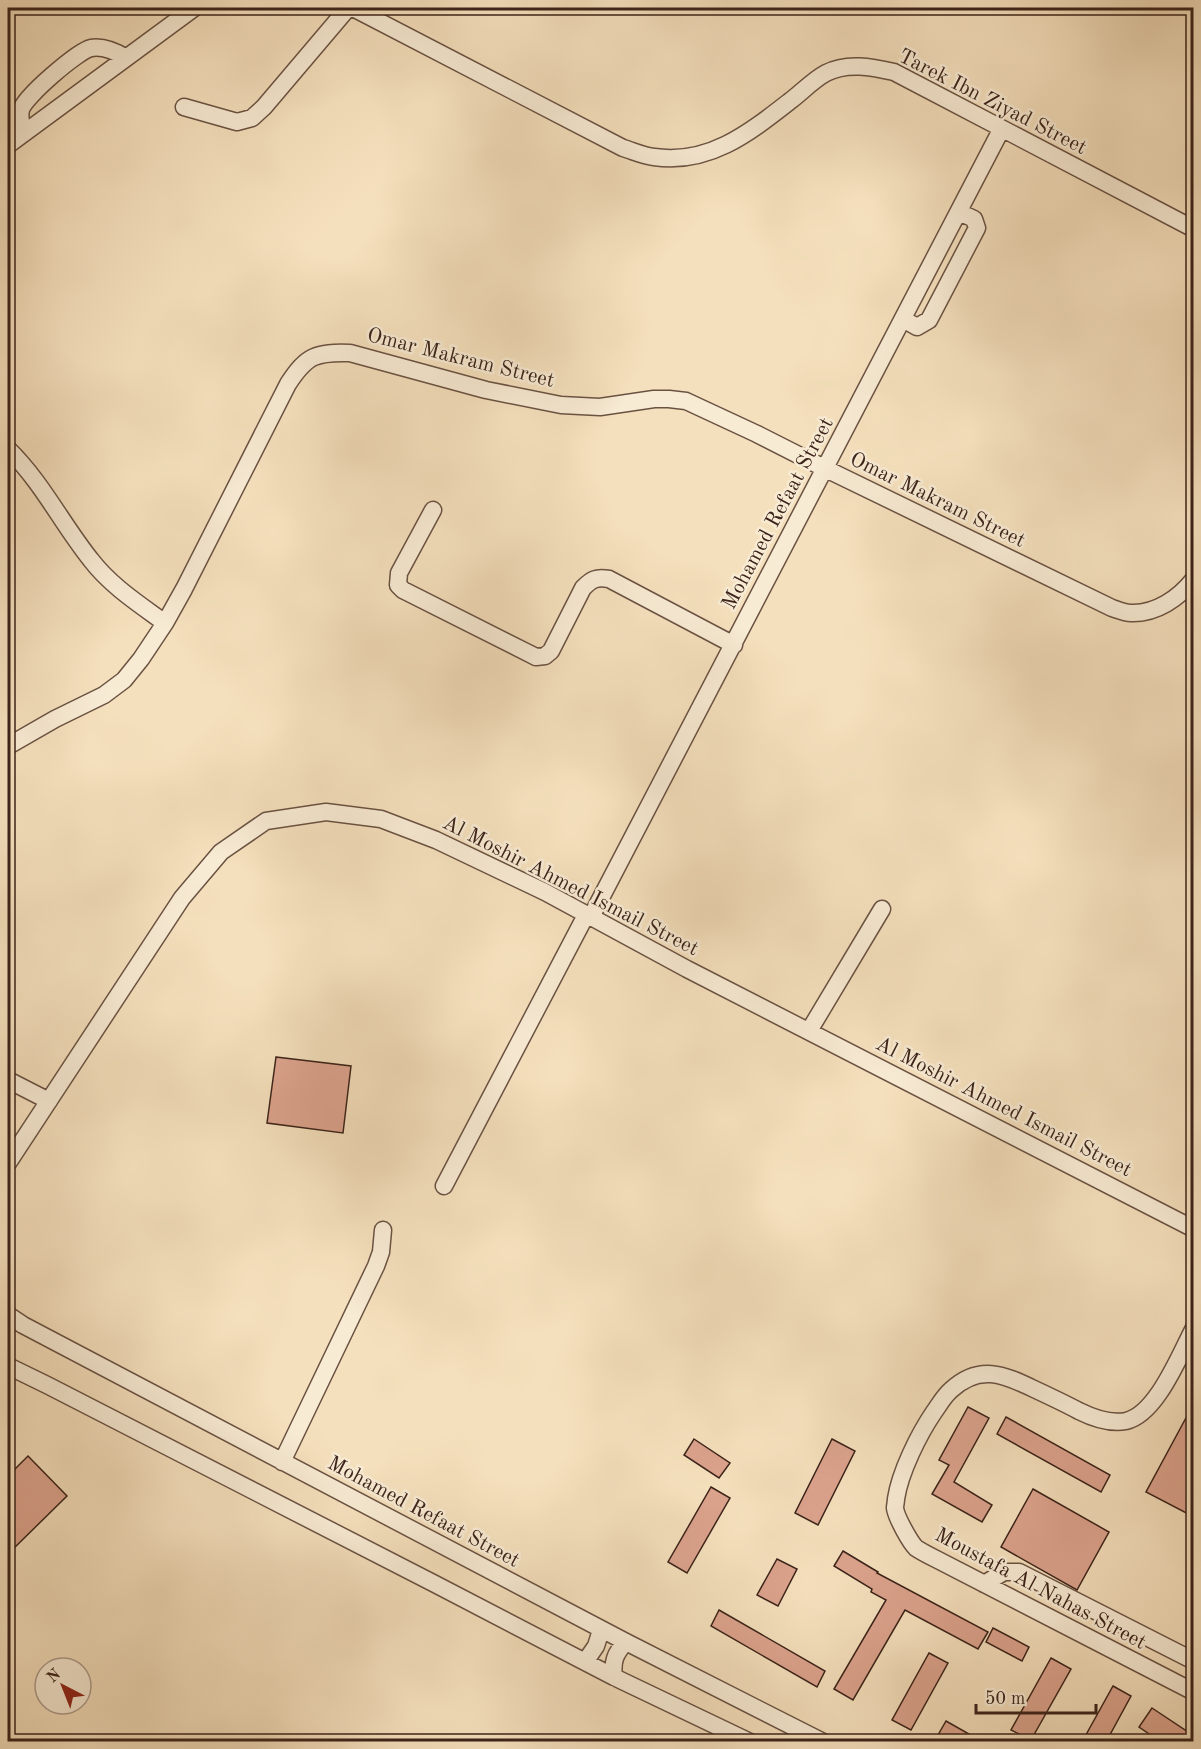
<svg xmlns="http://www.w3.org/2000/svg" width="1201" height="1749" viewBox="0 0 1201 1749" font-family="'Old Standard TT',serif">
<rect width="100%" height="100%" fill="#f5e0bd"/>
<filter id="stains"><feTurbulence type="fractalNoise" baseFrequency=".00333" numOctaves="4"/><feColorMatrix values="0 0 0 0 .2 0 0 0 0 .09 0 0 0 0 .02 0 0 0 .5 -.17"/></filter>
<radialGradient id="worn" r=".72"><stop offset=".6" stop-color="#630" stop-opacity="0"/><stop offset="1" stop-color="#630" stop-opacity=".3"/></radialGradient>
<!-- building -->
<path fill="#dca38d" stroke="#3b231a" stroke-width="1.5" d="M276 1057 351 1066 343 1133 267 1123Z
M1194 1403V1517L1146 1492Z
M968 1407 989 1418 954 1482 992 1505 982 1522 932 1494 949 1465 939 1460Z
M1006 1417 1110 1475 1101 1492 997 1434Z
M694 1439 730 1463 719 1478 684 1455Z
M832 1439 855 1451 818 1525 795 1513Z
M28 1456 67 1496 8 1554V1476Z
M711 1487 730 1498 687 1573 668 1562Z
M1033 1489 1109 1532 1077 1590 1001 1547Z
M843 1551 878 1572 877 1573 988 1632 978 1649 905 1610 853 1700 834 1689 886 1600 871 1592 872 1589 834 1566Z
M777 1559 797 1569 778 1606 757 1595Z
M719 1610 825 1671 817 1687 711 1626Z
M993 1628 1029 1647 1022 1661 986 1642Z
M929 1653 948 1663 911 1730 892 1720Z
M1051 1658 1071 1669 1031 1740 1011 1730Z
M1113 1686 1131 1696 1106 1742H1082Z
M1152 1708 1194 1736V1742H1161L1139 1727Z
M946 1721 983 1742H934Z"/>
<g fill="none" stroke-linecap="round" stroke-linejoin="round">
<!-- minor casing -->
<g stroke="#6a5243" stroke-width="19">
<path id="minor" d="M353 8 623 148C633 151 644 156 654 157 709 165 749 133 790 101 802 92 813 80 826 73 847 62 872 67 894 72L1194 229
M184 107 237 122 252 118 264 107 348 8
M23 134C22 126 19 117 21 110 24 97 78 51 91 48 104 46 115 51 126 58
M8 145 194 8
M903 319 917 327 929 320 977 228 974 219 959 212
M8 449C42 482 62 524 91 560 111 586 139 604 165 623
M433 510 399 573 398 585 403 590 536 657 545 656 551 651 583 588C592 579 596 577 609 579L734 645
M8 746 55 719 104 695 124 680 141 659 165 623 184 589 288 384C307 355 316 352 350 353L486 390 561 405 600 407 654 399H669L686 401 757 434 826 469 1112 608C1118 610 1125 613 1131 613 1156 614 1179 598 1194 579
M591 917 1001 130
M809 1031 882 909
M8 1080 49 1101
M8 1163 182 898 221 852 266 821 326 812 381 819 436 840 545 892 687 969 1194 1229
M444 1186 586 915
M8 1315 23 1325 626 1642 823 1742
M1194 1328C1180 1354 1157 1414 1126 1421 1110 1424 1093 1418 1079 1411 1064 1403 1049 1396 1034 1389 1003 1374 979 1364 951 1390 944 1396 939 1405 934 1412 919 1434 900 1472 896 1499 896 1502 895 1505 895 1508 896 1517 910 1542 916 1548 922 1552 930 1556 936 1559L1194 1692
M8 1366 47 1385 435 1584 614 1677 750 1742
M282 1462 376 1266 381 1252 383 1230
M984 1584 1004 1572H1019L1194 1661
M585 1662 596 1646 601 1630
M614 1677C612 1662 615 1653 626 1642"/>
</g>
<!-- minor -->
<use href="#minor" stroke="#f8ebd4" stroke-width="16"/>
</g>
<g text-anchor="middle" stroke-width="5" stroke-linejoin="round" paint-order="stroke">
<!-- street labels -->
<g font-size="21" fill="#3b231a" stroke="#f8ebd4">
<text transform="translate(993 101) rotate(27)" y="7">Tarek Ibn Ziyad Street</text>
<text transform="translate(461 357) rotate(14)" y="7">Omar Makram Street</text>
<text transform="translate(938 499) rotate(26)" y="7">Omar Makram Street</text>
<text transform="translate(777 513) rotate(-62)" y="7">Mohamed Refaat Street</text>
<text transform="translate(571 885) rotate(27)" y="7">Al Moshir Ahmed Ismail Street</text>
<text transform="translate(1004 1106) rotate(27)" y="7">Al Moshir Ahmed Ismail Street</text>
<text transform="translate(424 1511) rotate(28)" y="7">Mohamed Refaat Street</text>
<text transform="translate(1041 1588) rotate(28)" y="7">Moustafa Al Nahas Street</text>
</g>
</g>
<!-- margin -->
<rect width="1201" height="1749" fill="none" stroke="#f5e0bd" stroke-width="30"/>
<rect x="9" y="9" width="1183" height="1731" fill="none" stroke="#3b231a" stroke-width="3"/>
<rect x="15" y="15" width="1171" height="1719" fill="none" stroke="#3b231a" stroke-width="1.5"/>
<!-- north arrow -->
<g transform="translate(63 1686) rotate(318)"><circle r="28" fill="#f8ebd4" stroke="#ac9b8a" stroke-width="1.5"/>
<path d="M0-4.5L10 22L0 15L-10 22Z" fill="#8f2418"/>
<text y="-9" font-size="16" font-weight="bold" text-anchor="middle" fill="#3b231a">N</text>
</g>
<!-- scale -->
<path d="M976 1704v9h120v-9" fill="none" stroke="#3b231a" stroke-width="3"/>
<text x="985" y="1704" font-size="18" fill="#3b231a" stroke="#f8ebd4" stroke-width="4.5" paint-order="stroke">50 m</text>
<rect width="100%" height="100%" filter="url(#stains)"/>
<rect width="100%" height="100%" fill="url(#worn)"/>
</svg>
